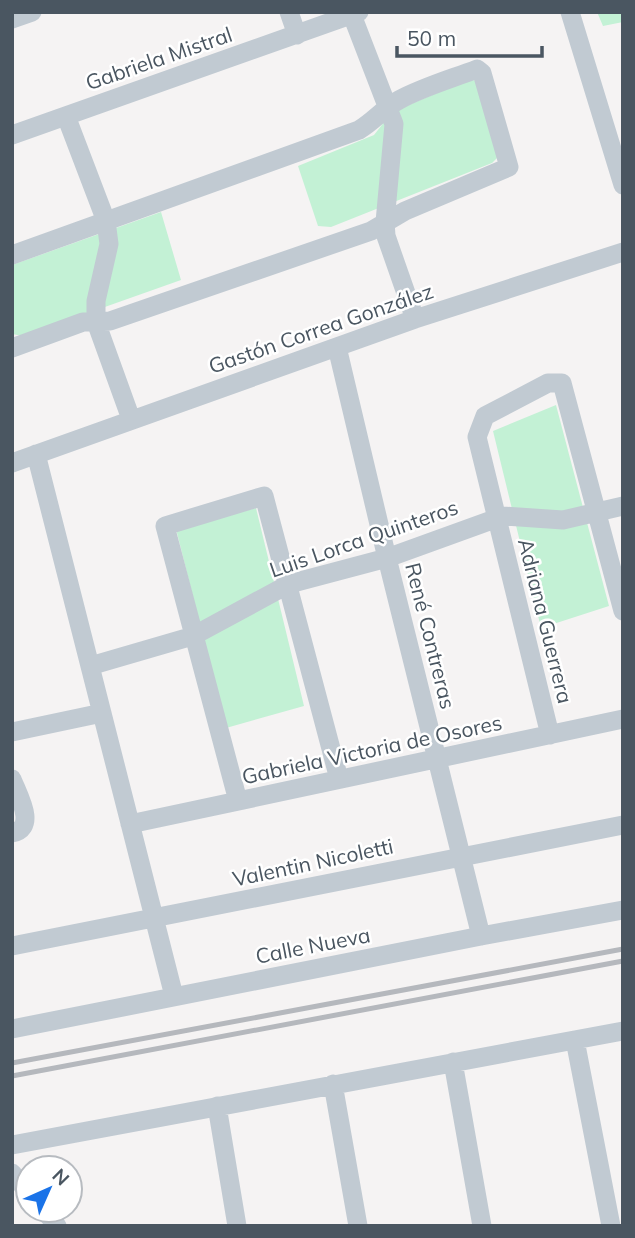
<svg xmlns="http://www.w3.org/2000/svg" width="635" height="1238" viewBox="0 0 635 1238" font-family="Mulish,sans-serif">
<rect width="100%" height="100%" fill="#f5f3f3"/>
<!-- green -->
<path fill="#c3f1d5" d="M597 12H623V22L603 26Z
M470 79 482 83 501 154 492 163 331 227 318 226 298 166 374 135 392 112Z
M161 212 181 280 23 336 12 334V265Z
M556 405 609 606 541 628 493 431Z
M256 508 304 706 226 728 176 529Z"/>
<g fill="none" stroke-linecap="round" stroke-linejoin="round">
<!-- street -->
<path stroke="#c1cad2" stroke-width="19" d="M289 12 297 35
M570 12 623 185
M352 15 394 124 385 222 386 236 415 319
M12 19 32 12
M66 116 106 221 109 244 96 301V322L131 419
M12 135 359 12
M12 255 359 130C374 121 384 108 399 100 423 87 451 79 477 69L482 73 509 167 405 211 371 231 110 321 83 322 12 348
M337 347 387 558 481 936
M36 454 174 996
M12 463 415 319 623 252
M90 666 193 636 289 584 387 558 503 516 563 520 623 506
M12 732 102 713
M550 735 477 437 485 416 548 383H562L623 611
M12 779C18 795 38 828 12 833
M238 801 165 526 264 496 339 779
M130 824 623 719
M12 946 623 825
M12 1029 481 936 623 910
M575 1040 611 1226
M453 1062 482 1226
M333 1084 358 1226
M217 1106 237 1226
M12 1145 623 1031
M12 1173 28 1192
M44 1210 57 1226"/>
<!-- rail -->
<path stroke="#b5b8bd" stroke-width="5" d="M12 1063 623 949
M12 1076 623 961"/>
</g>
<g text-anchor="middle" stroke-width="5" stroke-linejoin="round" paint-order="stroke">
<!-- street labels -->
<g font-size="21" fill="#4a5661" stroke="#fff">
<text transform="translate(159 59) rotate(-19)" y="7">Gabriela Mistral</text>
<text transform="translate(321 329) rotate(-19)" y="7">Gastón Correa González</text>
<text transform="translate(364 539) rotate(-19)" y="7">Luis Lorca Quinteros</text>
<text transform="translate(545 621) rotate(76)" y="7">Adriana Guerrera</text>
<text transform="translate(430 636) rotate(76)" y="7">René Contreras</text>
<text transform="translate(372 750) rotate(-12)" y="7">Gabriela Victoria de Osores</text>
<text transform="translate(313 863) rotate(-12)" y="7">Valentin Nicoletti</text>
<text transform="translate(313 946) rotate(-11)" y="7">Calle Nueva</text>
</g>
</g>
<!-- border -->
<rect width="635" height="1238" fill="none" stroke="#4a5661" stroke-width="28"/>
<!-- north arrow -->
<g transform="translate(49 1189) rotate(45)"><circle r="33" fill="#ffffff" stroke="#b7bbc0" stroke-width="2"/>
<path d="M0-5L12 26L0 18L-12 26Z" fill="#1a73e8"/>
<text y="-10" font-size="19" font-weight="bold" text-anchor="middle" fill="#4a5661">N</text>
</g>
<!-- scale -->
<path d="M397 46v10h145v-10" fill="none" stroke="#4a5661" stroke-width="3.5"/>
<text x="407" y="46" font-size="21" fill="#4a5661" stroke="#ffffff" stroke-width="5" paint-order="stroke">50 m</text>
</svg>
